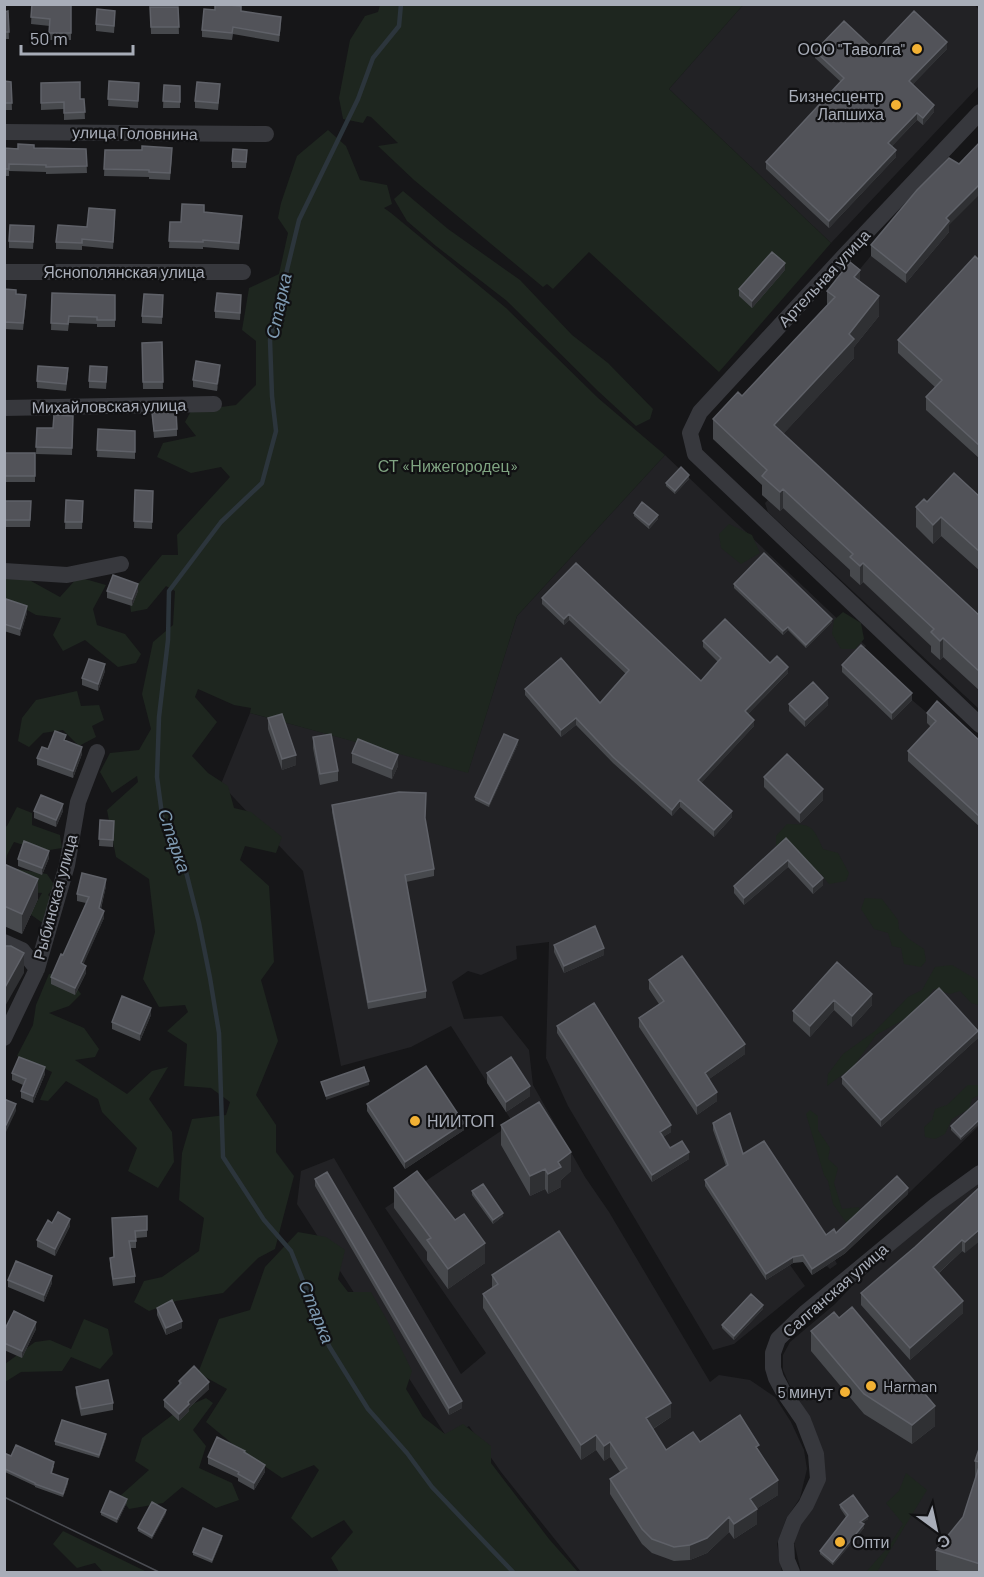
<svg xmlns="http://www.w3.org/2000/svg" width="984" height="1577" viewBox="0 0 984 1577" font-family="Barlow,sans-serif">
<rect width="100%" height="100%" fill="#161618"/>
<!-- built -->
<path fill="#222225" d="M974 4 979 10V86L831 243 669 89 743 5Z
M979 152V709L768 512 765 503 768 500 762 495 767 489 713 439 850 281 917 200 959 174Z
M665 455 866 646 861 651 912 700 932 717 979 751V1126L846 1253 835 1260 837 1264 830 1269 827 1266 812 1275 800 1258 790 1265 805 1286 734 1344 713 1350 568 1106 546 1058 549 942 516 946 517 959 481 975 468 971 452 982 464 1019 502 1016 529 1050 533 1085 585 1177 609 1212 710 1382 719 1375 750 1380 775 1397 791 1422 804 1450 807 1469 800 1498 786 1519 777 1544 782 1572H581L501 1472 469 1426 448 1439 297 1204 301 1171 334 1158 461 1374 486 1353 385 1208 513 1123 451 1026 411 1047 341 1066 303 871 221 784 250 713 468 772 517 616Z
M979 1182V1572H801L794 1542 799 1525 812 1508V1421L789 1384 783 1370V1355L790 1342 835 1304 852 1286 934 1215Z"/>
<!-- green -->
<path fill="#1e261f" d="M380 5H743L669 89 831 243 719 372 589 252 553 289 547 284 543 287 414 180 378 146 398 143 371 117 367 116 363 123 343 119 339 98 350 40 365 16 378 12Z
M328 130 346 146 360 180 387 185 392 204 384 208 391 213 506 308 598 398 665 455 517 616 468 773 250 713 251 708 234 705 198 689 195 697 217 722 192 756 208 773 228 786 234 808 251 812 282 837 276 853 245 846 240 860 269 886 274 962 261 980 278 1041 256 1095 276 1125V1152L294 1176 275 1249 258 1258 223 1293 176 1301 149 1311 134 1302 144 1281 162 1277 199 1251 204 1218 179 1200 182 1153 192 1119 226 1115 230 1102 211 1088 184 1086 187 1044 167 1031 188 1012 185 1005 159 1007 143 979 155 932 149 879 116 857 107 810 138 782 137 776 112 793 100 772 110 753 139 750 151 729 142 694 153 642 173 625 175 591 166 586 147 609 131 612 129 595 162 555H178L177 535 230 477 221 467 191 473 157 457 163 443 196 436 185 422 191 411 236 405 256 385V341L242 330 249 288 279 274 288 233 278 218 281 203 297 156Z
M403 191 448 229 520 280 572 335 608 363 653 409 650 419 636 426 598 391 507 301 436 246 407 221 394 199Z
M729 524 752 535 760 553 741 564 721 548 719 534Z
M22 576 60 597 78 577 106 585 93 609 97 625 125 634 141 654 136 663 118 667 85 640 63 651 53 635 61 618 36 615 13 602 5 605V579Z
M843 612 861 623 864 639 855 649H841L832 634 834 620Z
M77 691 81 706 99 705 104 720 92 726 96 737 79 746 63 730 43 733 29 747 18 741 22 718 36 700Z
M17 807 32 813V825L60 835 62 848 43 851 14 842 7 855 5 867V827L7 826Z
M787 824C812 824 813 826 823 849L838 853 849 873 846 881 829 884 821 874 799 869 776 850V836Z
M17 869 47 874 55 886 48 895 59 906 44 924 30 914 42 893 24 892 10 877Z
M865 898 882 899 898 920 899 929 909 939 924 949 926 961 921 967 904 964 901 948 892 946 888 933 874 929 861 909Z
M952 965 977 980 979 985V1005L971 1003 960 991 950 994 934 989 917 1012 876 1035 853 1067 827 1086 828 1074 843 1054 875 1031 908 997 922 990 935 967Z
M49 974 67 975 81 994 69 1006 49 1013 84 1028 99 1049 95 1057 75 1060 127 1094 152 1071 168 1067 149 1099 172 1132 174 1162 158 1188 128 1171 137 1148 102 1112 98 1099 66 1081 48 1101 40 1100 52 1072 17 1056 33 1025 36 1005Z
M968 1085H979L980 1086 979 1095 972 1099 969 1109 952 1119 945 1134 935 1139 925 1137 924 1127 932 1120 935 1109 947 1105Z
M810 1110 818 1116V1130L830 1148 828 1159 838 1168 834 1183 842 1209 859 1207 861 1221 847 1224 833 1204 828 1181 824 1175 806 1114Z
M298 1232 326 1237 345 1250 338 1279 348 1292H371L387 1320 412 1371 406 1389 423 1417 445 1434 463 1424 491 1446V1463L549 1539 578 1572H339L331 1558 353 1532 344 1520 312 1538 291 1518 319 1470 314 1465 282 1478 235 1446 206 1422 227 1389 198 1373 219 1319 250 1310 265 1267Z
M84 1319 108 1329 113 1354 100 1369 71 1357 62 1371 21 1372 5 1382V1364L35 1342 50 1340 71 1349Z
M206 1398 213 1403 193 1430 206 1446 199 1468 232 1483 239 1500 216 1508 182 1487 163 1503 129 1509 120 1496 149 1470 135 1461 142 1438 179 1410Z
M906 1473 927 1490 877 1572H866L889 1546 903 1524 886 1503 899 1491Z
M63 1531 147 1572H103L95 1563 77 1568 53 1544Z"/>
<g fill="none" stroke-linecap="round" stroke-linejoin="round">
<!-- stream -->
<path stroke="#2c353c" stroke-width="4.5" d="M401 4 399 26 373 58 358 99 299 220 270 340 272 396 276 431 262 483 221 522 169 591 168 640 159 717 157 777 163 822 184 864 199 923 210 978 219 1033 223 1157 264 1220 291 1251 329 1346 368 1409 407 1453 432 1487 513 1572"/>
<!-- minor -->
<path stroke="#37383d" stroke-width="16" d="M980 112 844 256 700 412 690 433 695 454 980 725
M4 132 266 134
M4 272H243
M4 408 214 404
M4 571 67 575 121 564
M4 942 22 950 37 969
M4 1038 37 969 67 865 78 802 97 752
M792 1572 787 1560 786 1542 794 1521 806 1505 818 1479 816 1454 803 1420 783 1391 776 1378 773 1368V1353L778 1339 805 1313 867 1262 936 1205 980 1173"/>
<!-- tram -->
<path stroke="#4a4c52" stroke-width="1.5" d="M4 1497 159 1572"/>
</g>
<!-- wall -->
<path fill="#47494d" d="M32 4 71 5V40H49L50 26 31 24Z
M150 7H178L179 34H151Z
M8 11 9 39H4V12Z
M241 11 281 24 279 42 233 34 232 40 202 37V30Z
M115 18 114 33 96 31V24Z
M947 49 912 85 934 112 923 125 917 120 892 146 896 157 829 228 766 169V162L841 82 815 58V51Z
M4 81 11 82 12 110H4Z
M109 81 139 83 138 108 108 106Z
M41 83 80 99H84L85 119 64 120V109L41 110Z
M164 85 180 86V108H163Z
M220 91 218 110 195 108V101Z
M4 148 86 149 87 173 46 174V172L9 171V176H4Z
M105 150 172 155 170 180 149 179V177L104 176Z
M247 150 246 168H232V161Z
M959 164 949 225V232L906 283 871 256V245Z
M204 212 242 223 239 250 203 247V249L169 248 170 222H181Z
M115 217 113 249 82 246V250L56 249V242L87 227Z
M34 233 33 249 9 248V241Z
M980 261V459L926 410V397L935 387 898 353V340Z
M785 270 752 308 739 296V289Z
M860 281 879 316 854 347V358L783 434 980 616V691L943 657 940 660 931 652V646L863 582 860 585 850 576V570L783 508 780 511 762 495V485L713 439V419L742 396 827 305V291Z
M4 289 16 294 26 302 23 330 4 329Z
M52 293 115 295V327H97V324L69 323 68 331 51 330Z
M163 295 162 324 142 323V316Z
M241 302 240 320 215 318V311Z
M162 342 163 389H143L142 343Z
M220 372 217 391 193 387V380Z
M107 374 106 389 89 388V381Z
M68 375 66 391 37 388V381Z
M152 413 177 429V436L154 438Z
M73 416 72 455 36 454 37 428H53Z
M98 429 135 431V459L97 457Z
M4 453H35V482H4Z
M689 479 675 494 666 486V483Z
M135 490 153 491 152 529 134 528Z
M980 497V571L941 536 933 544 916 527V507L927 502Z
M66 500 83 501 82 529H65Z
M4 501H31L30 527H4Z
M634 513 658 519 649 529 634 516Z
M734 584 832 622 806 648 788 630 783 635 734 588Z
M107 591H138L132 606 107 598Z
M542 598 701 681 718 662 703 647V641L770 663 788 673 748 714 754 726 701 783 732 817 714 837 680 807 672 816 613 763 576 725 561 737 525 695V689L600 703 626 674 569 620 564 625 542 604Z
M4 606 27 613 20 636 4 631Z
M842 665 912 700 892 720 842 672Z
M105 671 98 691 82 685V678Z
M789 704 828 705 805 727 789 711Z
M927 713 980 741V827L908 761V751L931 727 927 723Z
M268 718 296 765 282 770 268 729Z
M313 737 338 771V781L320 785 313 748Z
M66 741 82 754 73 778 37 765V758L48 749Z
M518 744 489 807 475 800V797Z
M352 753 398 766 392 779 352 763Z
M764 777 823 800 800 823 764 787Z
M332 805 425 819 434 869V876L406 882 426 991V998L368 1009 332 812Z
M34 811H63L56 827 34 818Z
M100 820 114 821 113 847 99 846Z
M786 838 823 885 813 894 788 867 744 905 734 893V886Z
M49 858 42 875 18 866V859Z
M4 864 38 899 22 934 4 926Z
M106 886 101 909 104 918 83 964 86 973 75 995 51 984V977L63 955 86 903 77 901V894Z
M554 945 604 955 564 973 554 952Z
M837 962 872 1005 852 1027 834 1010 810 1037 793 1021V1011Z
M649 980 745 1054 709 1079 717 1101 697 1115 639 1027V1018L659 1004 649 989Z
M151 1015 140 1041 112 1029V1022Z
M557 1026 671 1132 663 1137 670 1148 689 1159 652 1182 557 1033Z
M978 1038 881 1127 842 1084V1077Z
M12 1073 45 1074 33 1103 21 1098V1091L23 1085 12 1080Z
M487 1073 530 1096 506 1112 487 1083Z
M980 1099V1123L961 1140 951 1130V1126Z
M367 1104 464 1130 405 1169 367 1111Z
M713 1123 743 1154 826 1235 836 1233 908 1194 844 1254 812 1275 803 1262 793 1263 766 1280 705 1186V1180L726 1166 713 1130Z
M501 1125 571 1171 561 1180V1187L548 1194 545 1189 530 1196 501 1145Z
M315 1179 462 1408 449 1415 315 1186Z
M980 1187 965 1253 962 1251 939 1273 963 1313 910 1360 861 1305V1293L915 1247Z
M394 1188 485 1263 448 1289 427 1260V1252L394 1208Z
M472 1191 503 1216 493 1224 472 1195Z
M147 1216V1237L136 1238V1248H130L135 1276V1283L113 1286 110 1265V1258H114Z
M52 1223 70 1226 55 1256 37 1247V1240Z
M492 1275 671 1417 653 1429 666 1450 700 1442 759 1451 778 1495 756 1509 757 1524 734 1539 729 1532 707 1553 690 1560 674 1561 652 1553 642 1544 610 1494V1479L620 1472 610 1457 604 1461 596 1450 581 1460 483 1308V1294L492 1288Z
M8 1280 52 1283 44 1302 8 1287Z
M157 1308 182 1328 166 1335 157 1315Z
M763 1309 734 1340 722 1328V1325Z
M36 1329 22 1358 4 1350V1331Z
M811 1331 935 1426 912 1444 864 1414 811 1351Z
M179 1381 209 1389 189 1408V1411L179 1421 164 1407V1400L179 1385Z
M76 1387 113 1403V1410L81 1416 76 1394Z
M106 1438 99 1458 55 1445V1441Z
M980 1446V1572H945L936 1570V1550L963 1517 975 1480V1461Z
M4 1453 11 1456 54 1466 52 1473 68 1483 63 1497 35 1487V1486L5 1472Z
M245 1453 265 1472 254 1490 238 1481V1478L208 1464V1457Z
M127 1502 117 1523 101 1515V1512Z
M840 1505 868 1519 862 1523 864 1528 833 1565 820 1554V1551L846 1517 840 1508Z
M166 1513 152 1539 138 1531V1528Z
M222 1539 212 1563 193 1555V1552Z"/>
<!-- shaded-wall -->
<path fill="#2f3033" d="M281 17V24L279 42V35Z
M947 42V49L909 88V81Z
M934 105V112L923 125V118Z
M917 113V120L888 150V143Z
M896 150V157L829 228V221Z
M980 184V194L949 225V232L906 283V273L946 218Z
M785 263V270L752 308V301Z
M860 270V289L854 277Z
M879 296V316L854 347V358L774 444V425Z
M220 365V372L217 391V384Z
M689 475V479L675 494V491Z
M783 489V508L780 511V492Z
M658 515V519L649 529V525Z
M941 517V536L933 544V525Z
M863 563V582L860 585V566Z
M138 584V591L132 606V599Z
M27 606V613L20 636V629Z
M569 614V620L564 625V619Z
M832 619V622L806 648V645Z
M788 627V630L783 635V631Z
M943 638V657L940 660V641Z
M105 664V671L98 691V684Z
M788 667V673L745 717V711Z
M912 693V700L892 720V713Z
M828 698V705L805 727V720Z
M576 718V725L561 737V730Z
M754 720V726L698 787V780Z
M518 740V744L489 807V804Z
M82 747V754L73 778V771Z
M296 755V765L282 770V759Z
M398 755V766L392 779V769Z
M823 789V800L800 823V813Z
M680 800V807L672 816V810Z
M63 804V811L56 827V820Z
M732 811V817L714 837V830Z
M49 851V858L42 875V868Z
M788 860V867L744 905V898Z
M823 878V885L813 894V887Z
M38 879V899L22 934V914Z
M106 879V886L99 915V908Z
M104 911V918L81 970V963Z
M604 948V955L564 973V966Z
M24 953V973L4 1008V989Z
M86 966V973L75 995V988Z
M872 994V1005L852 1027V1016Z
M834 1000V1010L810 1037V1026Z
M151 1008V1015L140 1041V1034Z
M978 1031V1038L881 1127V1120Z
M745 1044V1054L705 1082V1073Z
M45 1067V1074L33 1103V1096Z
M369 1081V1085L326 1100V1096Z
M530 1086V1096L506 1112V1102Z
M717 1092V1101L697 1115V1106Z
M16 1104V1111L6 1132V1125Z
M980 1119V1123L961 1140V1137Z
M464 1123V1130L405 1169V1162Z
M671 1125V1132L660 1139V1132Z
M571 1152V1171L561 1180V1187L548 1194V1174L558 1162Z
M689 1152V1159L652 1182V1175Z
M545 1169V1189L530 1196V1176Z
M908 1188V1194L844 1254 812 1275V1269Z
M503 1213V1216L493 1224V1220Z
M70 1219V1226L55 1256V1249Z
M980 1229V1241L965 1253V1242Z
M962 1240V1251L933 1278V1267Z
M485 1243V1263L448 1289V1269Z
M793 1257V1263L766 1280V1274Z
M52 1276V1283L44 1302V1295Z
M963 1301V1313L910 1360V1348Z
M763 1305V1309L734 1340V1336Z
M182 1321V1328L166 1335V1328Z
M36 1322V1329L22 1358V1351Z
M209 1382V1389L189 1408V1411L179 1421V1414L188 1402Z
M462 1401V1408L449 1415V1408Z
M671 1403V1417L646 1433V1418Z
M935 1406V1426L912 1444V1425Z
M106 1434V1438L99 1458V1455Z
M596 1435V1450L581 1460V1445Z
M610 1442V1457L604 1461V1446Z
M265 1465V1472L254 1490V1483Z
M68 1479V1483L63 1497V1494Z
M778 1480V1495L750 1513V1499Z
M127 1499V1502L117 1523V1519Z
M757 1509V1524L734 1539V1524Z
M166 1510V1513L152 1539V1536Z
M868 1516V1519L860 1525V1522Z
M729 1517V1532L707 1553 690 1560V1545Z
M864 1524V1528L833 1565V1562Z
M222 1536V1539L212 1563V1560Z"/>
<!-- building -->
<path fill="#525359" stroke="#5f6168" stroke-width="1.5" d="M32 4 71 5V33H49L50 19 31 17Z
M215 4 241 6V11L281 17 279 35 233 27 232 33 202 30 204 9 215 10Z
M150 7H178L179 27H151Z
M97 9 115 11 114 26 96 24Z
M8 11 9 32H4V12Z
M914 11 947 42 909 81 934 105 923 118 917 113 888 143 896 150 829 221 766 162 844 78 815 51 844 21 876 51Z
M4 81 11 82 12 103H4Z
M109 81 139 83 138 101 108 99Z
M80 82V99H84L85 112 64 113V102L41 103V83Z
M197 82 220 84 218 103 195 101Z
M164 85 180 86V102L163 101Z
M980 142V184L946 218 949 221 906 273 871 245 917 190 949 158 959 164Z
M18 144 34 145V148L86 149 87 166 46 167V165L9 164V169H4V148L18 149Z
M142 146 172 148 170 173 149 172V170L104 169 105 150H142Z
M233 149 247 150 246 162 232 161Z
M182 204 204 205V212L242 216 239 243 203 240V242L169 241 170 222H181Z
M89 208 115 210 113 242 82 239V243L56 242 58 225 87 227Z
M10 225 34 226 33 242 9 241Z
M772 252 785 263 752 301 739 289Z
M975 256 980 261V446L926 397 942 380 898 340Z
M850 262 860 270 854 277 879 296 849 334 854 339 774 425 980 616V672L943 638 940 641 931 632 934 629 863 563 860 566 850 557 853 554 783 489 780 492 762 476 767 470 713 419 738 392 742 396 835 297 827 291Z
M4 289 16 290V294L26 295 23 323 4 322Z
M52 293 115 295V320H97V317L69 316 68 324 51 323Z
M217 293 241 295 240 313 215 311Z
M144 294 163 295 162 317 142 316Z
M162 342 163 382H143L142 343Z
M196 361 220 365 217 384 193 380Z
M38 366 68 368 66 384 37 381Z
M90 366 107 367 106 382 89 381Z
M176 411 177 429 154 431 152 413Z
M54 415 73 416 72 448 36 447 37 428H53Z
M98 429 135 431V452L97 450Z
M4 453H35V476H4Z
M681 467 689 475 675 491 666 483Z
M954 473 980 497V552L941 517 933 525 916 507 924 499 927 502Z
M135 490 153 491 152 522 134 521Z
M66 500 83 501 82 522H65Z
M4 501H31L30 520H4Z
M642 502 658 515 649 525 634 513Z
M764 553 832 619 806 645 788 627 783 631 734 584Z
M576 563 701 681 721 658 703 641 725 619 770 663 777 656 788 667 745 711 754 720 698 780 732 811 714 830 680 800 672 810 613 757 576 718 561 730 525 689 561 658 600 703 629 670 569 614 564 619 542 598Z
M113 575 138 584 132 599 107 591Z
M6 599 27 606 20 629 4 624V606Z
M861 645 912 693 892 713 842 665Z
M89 659 105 664 98 684 82 678Z
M813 682 828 698 805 720 789 704Z
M937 701 980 741V817L908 751 936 721 927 713Z
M282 714 296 755 282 759 268 718Z
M55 731 66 735 64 740 82 747 73 771 37 758 42 747 48 749Z
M331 734 338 771 320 774 313 737Z
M504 734 518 740 489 804 475 797Z
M358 739 398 755 392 769 352 753Z
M787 754 823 789 800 813 764 777Z
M399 792 426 793 425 818 434 869 405 875 426 991 368 1002 332 805Z
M41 795 63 804 56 820 34 811Z
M100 820 114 821 113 840 99 839Z
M786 838 823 878 813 887 788 860 744 898 734 886Z
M24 841 49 851 42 868 18 859Z
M4 864 38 879 22 914 4 906Z
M82 873 106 879 99 908 104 911 81 963 86 966 75 988 51 977 61 954 63 955 89 897 77 894Z
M595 926 604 948 564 966 554 945Z
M4 946H11L24 953 4 989Z
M682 956 745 1044 705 1073 717 1092 697 1106 639 1018 664 1001 649 980Z
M837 962 872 994 852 1016 834 1000 810 1026 793 1011Z
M939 988 978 1031 881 1120 842 1077Z
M122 996 151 1008 140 1034 112 1022Z
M594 1003 671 1125 660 1132 670 1148 682 1141 689 1152 652 1175 557 1026Z
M19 1057 45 1067 33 1096 21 1091 26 1079 12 1073Z
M511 1057 530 1086 506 1102 487 1073Z
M426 1066 464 1123 405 1162 367 1104Z
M364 1067 369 1081 326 1096 321 1082Z
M4 1099 16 1104 6 1125H4Z
M980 1099V1119L961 1137 951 1126Z
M539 1102 571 1152 558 1162 561 1167 548 1174 545 1169 530 1176 501 1125Z
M730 1113 743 1154 764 1141 826 1235 834 1229 836 1233 897 1176 908 1188 844 1248 812 1269 803 1255 793 1257 766 1274 705 1180 728 1165 713 1123Z
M417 1171 455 1220 464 1214 485 1243 448 1269 427 1240 431 1238 394 1188Z
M327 1172 462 1401 449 1408 315 1179Z
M483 1184 503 1213 493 1220 472 1191Z
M980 1187V1229L965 1242 962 1240 933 1267 963 1301 910 1348 861 1293 915 1247Z
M58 1212 70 1219 55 1249 37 1240 48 1220 52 1223Z
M147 1216V1230L135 1231 136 1241H129L135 1276 113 1279 110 1258 114 1257 112 1218Z
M559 1231 671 1403 646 1418 666 1450 693 1432 700 1442 740 1415 759 1445 756 1447 778 1480 750 1499 757 1509 734 1524 729 1517 707 1538 690 1545 674 1547 652 1539 642 1529 610 1479 627 1468 610 1442 604 1446 596 1435 581 1445 483 1294 498 1284 492 1275Z
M16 1261 52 1276 44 1295 8 1280Z
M751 1294 763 1305 734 1336 722 1325Z
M172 1300 182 1321 166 1328 157 1308Z
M852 1307 935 1406 912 1425 864 1394 811 1331 834 1312 839 1318Z
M14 1311 36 1322 22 1351 4 1343V1331Z
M194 1366 209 1382 188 1402 189 1404 179 1414 164 1400 181 1383 179 1381Z
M108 1380 113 1403 81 1409 76 1387Z
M62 1420 106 1434 99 1455 55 1441Z
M217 1437 245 1451 244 1452 265 1465 254 1483 238 1474 239 1472 208 1457Z
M16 1445 54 1462 51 1473 68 1479 63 1494 35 1484V1483L5 1469 4 1453 11 1456Z
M980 1446V1462L975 1461Z
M980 1464V1564L936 1550 963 1517Z
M110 1491 127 1499 117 1519 101 1512Z
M853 1495 868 1516 860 1522 864 1524 833 1562 820 1551 848 1515 840 1505Z
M152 1502 166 1510 152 1536 138 1528Z
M203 1528 222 1536 212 1560 193 1552Z"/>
<!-- markers -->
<g fill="#f2b134" stroke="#111113" stroke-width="2">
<circle cx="917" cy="49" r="6"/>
<circle cx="896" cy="105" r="6"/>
<circle cx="415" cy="1121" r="6"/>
<circle cx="871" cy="1386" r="6"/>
<circle cx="845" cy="1392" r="6"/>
<circle cx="840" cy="1542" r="6"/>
</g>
<g text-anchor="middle" stroke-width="4.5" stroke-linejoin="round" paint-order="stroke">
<!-- poi labels -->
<g font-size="16" fill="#a8adb8" stroke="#111113" text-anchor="end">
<text x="905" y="55">ООО "Таволга"</text>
<text x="884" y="102">Бизнесцентр<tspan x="884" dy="18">Лапшиха</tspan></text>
<text x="427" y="1127" text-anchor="start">НИИТОП</text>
<text x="883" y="1392" text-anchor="start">Harman</text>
<text x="833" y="1398">5 минут</text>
<text x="852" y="1548" text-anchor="start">Опти</text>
</g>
<!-- street labels -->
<g font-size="16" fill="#a8adb8" stroke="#111113">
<text transform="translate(135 133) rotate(1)" y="6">улица Головнина</text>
<text x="124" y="278">Яснополянская улица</text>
<text transform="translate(824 278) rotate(-47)" y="6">Артельная улица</text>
<text transform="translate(109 406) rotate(-1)" y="6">Михайловская улица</text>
<text transform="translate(55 897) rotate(-75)" y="6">Рыбинская улица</text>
<text transform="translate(835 1290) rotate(-41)" y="6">Салганская улица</text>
</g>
<!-- park labels -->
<g font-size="16" fill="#7fa381" stroke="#111113">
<text x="448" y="472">СТ «Нижегородец»</text>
</g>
<!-- water labels -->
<g font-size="18" font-style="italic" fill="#7f9bb3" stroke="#111113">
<text transform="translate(279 306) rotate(-78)" y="6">Старка</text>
<text transform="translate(174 841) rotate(71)" y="6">Старка</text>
<text transform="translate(316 1312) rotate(68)" y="6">Старка</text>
</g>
</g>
<!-- border -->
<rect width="984" height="1577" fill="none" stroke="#a8adb8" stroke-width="12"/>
<!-- north arrow -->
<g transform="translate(936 1529) rotate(147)" stroke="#111113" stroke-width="4.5" paint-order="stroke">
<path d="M0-4.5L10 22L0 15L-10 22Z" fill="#a8adb8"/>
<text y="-9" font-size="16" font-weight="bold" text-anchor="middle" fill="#a8adb8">С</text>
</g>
<!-- scale -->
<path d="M21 45v9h112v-9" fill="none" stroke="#a8adb8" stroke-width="3"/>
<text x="30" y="45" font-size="18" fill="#a8adb8" stroke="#111113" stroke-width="4.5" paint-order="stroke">50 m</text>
</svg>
